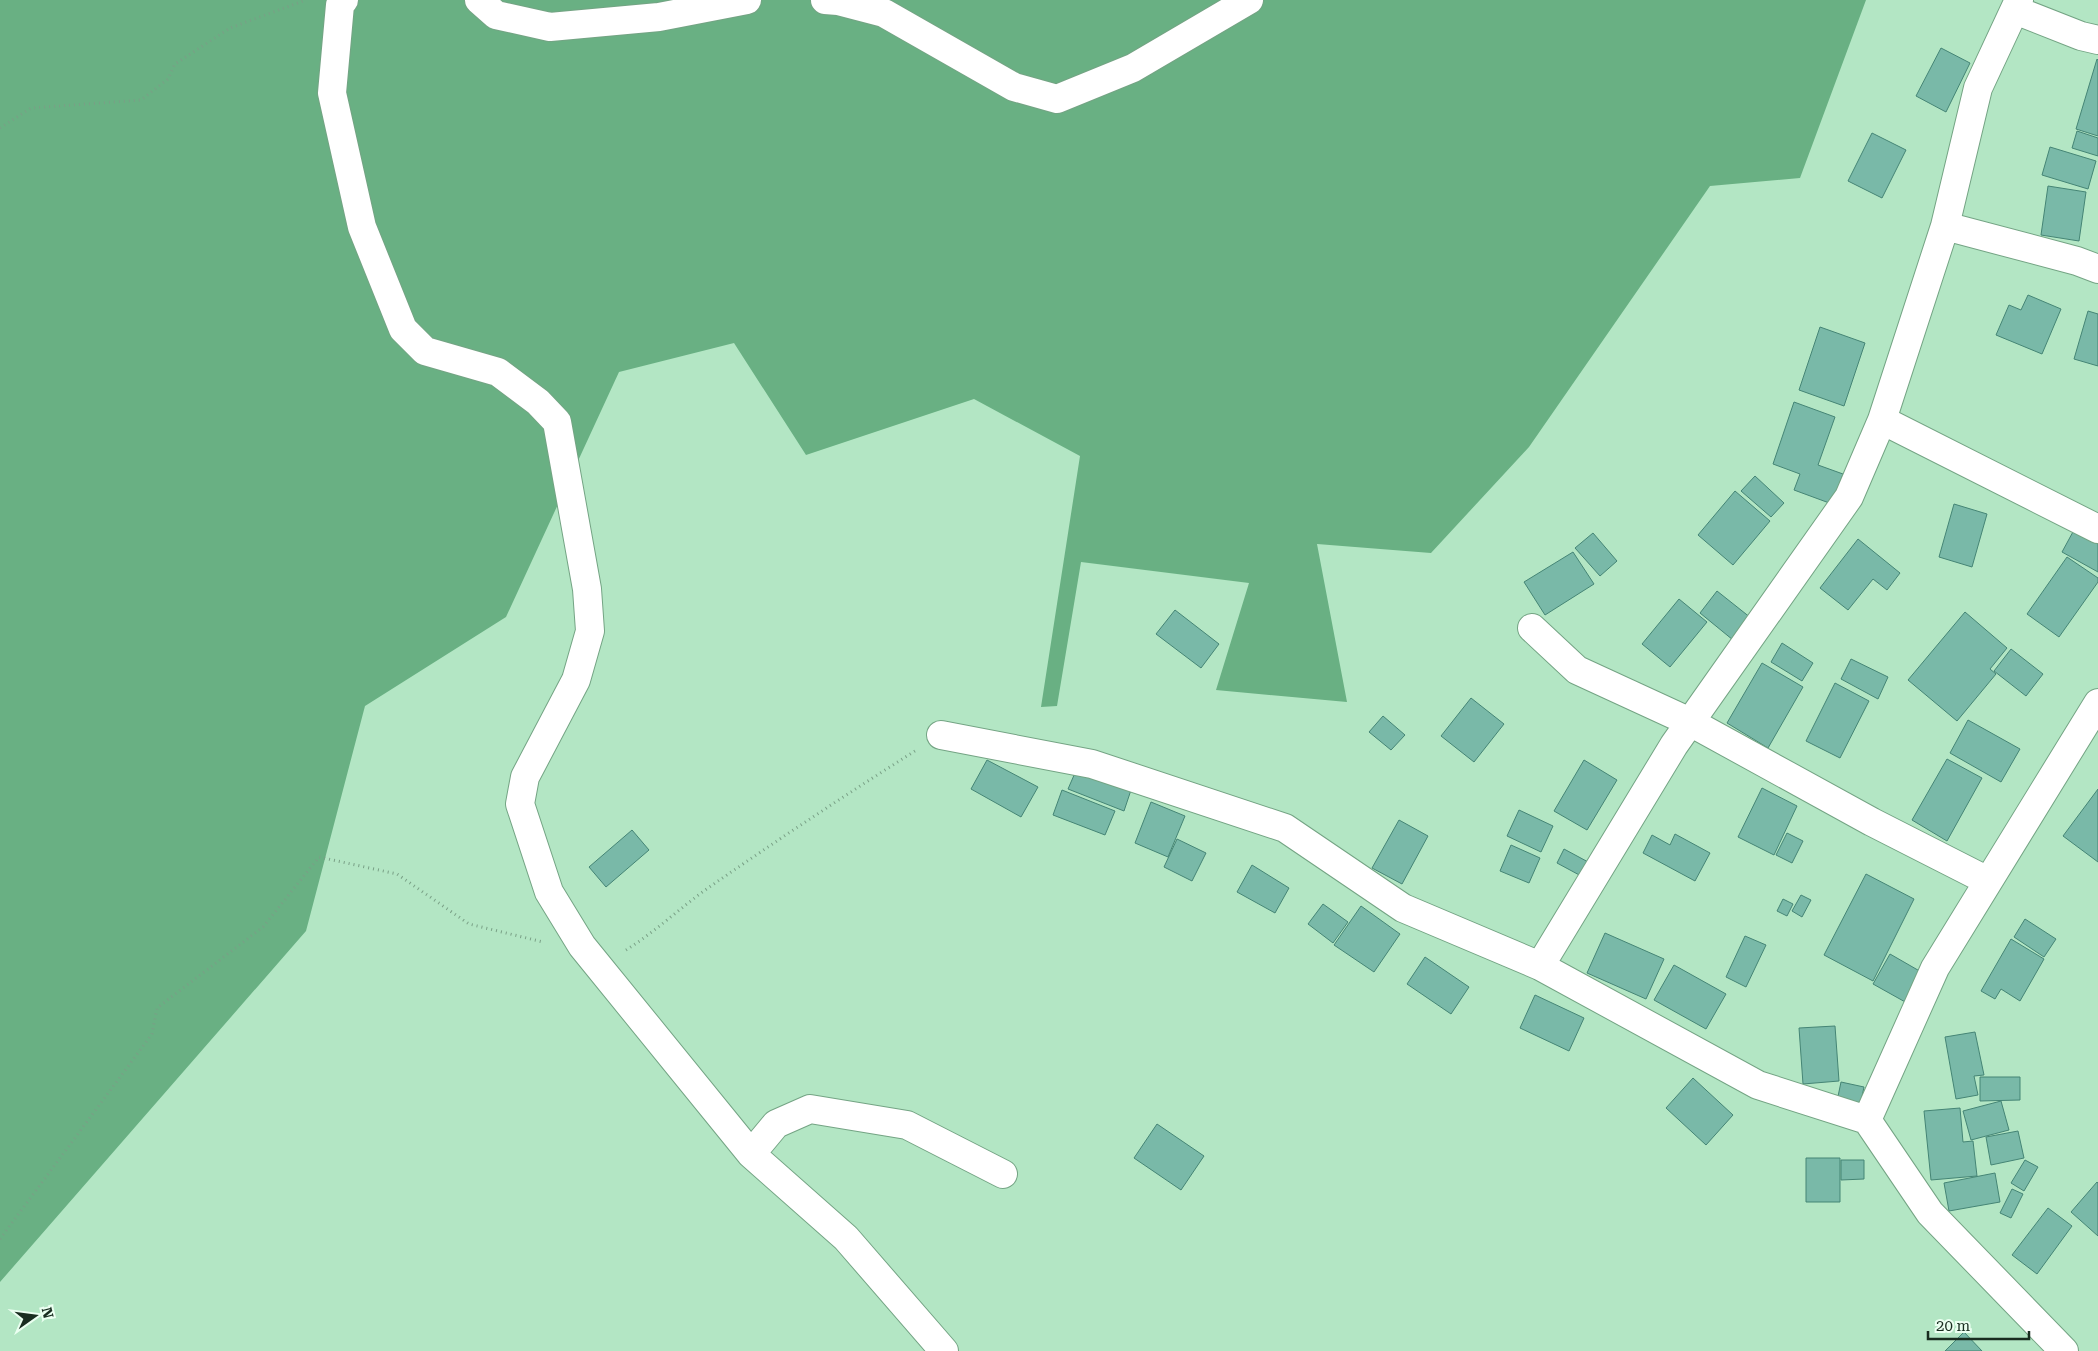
<svg xmlns="http://www.w3.org/2000/svg" width="2098" height="1351" viewBox="0 0 2098 1351" font-family="'Roboto Serif',serif">
<rect width="100%" height="100%" fill="#b3e6c4"/>
<!-- forest -->
<path fill="#69b083" d="M0 0H1866L1800 178 1710 186 1529 447 1431 553 1317 544 1347 702 1216 690 1249 583 1081 562 1057 706 1041 707 1080 456 974 399 806 455 734 343 619 372 506 617 365 706 306 931 0 1282Z"/>
<!-- building -->
<path fill="#79b9a8" stroke="#458575" d="M1941 48 1970 63 1946 112 1916 96Z
M2097 59 2098 60V136L2076 129Z
M2077 131 2098 138V156L2072 148Z
M1872 133 1906 150 1882 198 1848 181Z
M2050 147 2096 161 2088 189 2042 175Z
M2048 186 2086 192 2079 241 2041 235Z
M2028 295 2061 309 2042 354 1996 335 2009 305 2021 310Z
M2088 311 2098 314V366L2074 359Z
M1820 327 1865 343 1844 406 1799 390Z
M1794 402 1835 417 1818 465 1843 474 1832 504 1794 490 1800 474 1773 464Z
M1755 476 1784 503 1771 517 1741 491Z
M1735 491 1770 521 1733 565 1698 535Z
M1954 504 1987 514 1972 567 1939 557Z
M2074 530 2098 543V572L2062 552Z
M1593 533 1617 561 1600 576 1575 548Z
M1858 539 1900 573 1887 590 1873 579 1848 610 1820 588Z
M1573 552 1594 584 1545 615 1524 582Z
M2067 557 2098 578V582L2059 637 2027 614Z
M1717 591 1751 618 1733 640 1700 613Z
M1679 599 1707 622 1670 667 1642 644Z
M1175 610 1219 644 1201 668 1156 634Z
M1965 612 2007 648 1990 669 1996 674 1957 721 1908 680Z
M1782 643 1813 663 1802 681 1771 662Z
M2011 649 2043 674 2026 696 1994 671Z
M1851 659 1888 677 1878 699 1841 679Z
M1762 663 1803 687 1768 748 1727 723Z
M1835 683 1869 701 1840 758 1806 741Z
M1471 698 1504 724 1474 762 1441 736Z
M1383 716 1405 735 1391 750 1369 732Z
M1968 720 2020 749 2001 782 1950 753Z
M1947 759 1982 778 1947 841 1912 820Z
M987 760 1038 787 1021 817 971 789Z
M1584 760 1617 780 1587 830 1554 811Z
M1078 766 1132 787 1124 811 1068 789Z
M1762 788 1797 806 1774 855 1738 837Z
M2098 789V862L2063 836Z
M1062 790 1115 811 1105 835 1053 815Z
M1151 802 1185 816 1168 857 1135 843Z
M1519 810 1553 826 1541 852 1507 836Z
M1399 820 1428 836 1402 884 1372 868Z
M632 830 649 850 606 887 589 867Z
M1787 833 1803 841 1792 863 1776 855Z
M1675 834 1710 853 1695 881 1643 853 1652 835 1670 845Z
M1177 839 1206 853 1192 881 1164 867Z
M1511 845 1540 858 1529 883 1500 871Z
M1564 849 1590 863 1583 877 1557 863Z
M1252 865 1289 888 1275 913 1237 892Z
M1866 874 1914 899 1873 981 1824 955Z
M1801 895 1811 900 1802 917 1792 911Z
M1783 899 1793 904 1787 916 1777 911Z
M1323 904 1348 922 1333 943 1308 924Z
M1361 906 1400 934 1374 972 1334 945Z
M2025 919 2056 939 2044 957 2014 937Z
M1605 933 1664 959 1646 999 1587 973Z
M1745 936 1766 945 1746 987 1726 977Z
M2011 939 2044 959 2020 1001 2001 989 1995 999 1981 991Z
M1890 954 1923 973 1907 1003 1873 984Z
M1425 957 1469 987 1451 1014 1407 984Z
M1674 965 1726 994 1706 1029 1654 1000Z
M1535 995 1584 1018 1569 1051 1520 1028Z
M1835 1026 1839 1081 1803 1084 1799 1028Z
M1975 1032 1984 1075 1974 1076 1978 1095 1956 1099 1945 1037Z
M1980 1077H2020V1100L1980 1101Z
M1693 1078 1733 1115 1706 1145 1666 1108Z
M1841 1082 1864 1087 1859 1111 1836 1106Z
M2001 1101 2009 1130 1971 1140 1963 1111Z
M1960 1108 1963 1142 1973 1141 1977 1176 1931 1180 1924 1111Z
M1157 1124 1204 1156 1181 1190 1134 1158Z
M2018 1131 2024 1158 1991 1165 1986 1137Z
M1806 1158H1840V1202H1806Z
M1841 1160H1864V1179L1841 1180Z
M2025 1160 2038 1167 2024 1191 2011 1183Z
M1995 1173 2000 1202 1949 1211 1944 1183Z
M2097 1182 2098 1183V1236L2071 1212Z
M2012 1189 2023 1194 2011 1218 2000 1213Z
M2048 1208 2072 1226 2037 1274 2012 1255Z
M1964 1332 1982 1351H1945Z"/>
<g fill="none" stroke-linecap="round" stroke-linejoin="round">
<!-- minor casing -->
<g stroke="#74a484" stroke-width="30">
<path id="minor" d="M344 0 340 5 332 93 362 227 403 329 425 351 498 372 538 402 557 422 587 589 590 631 576 680 525 777 520 804 549 892 582 946 751 1154 846 1238 944 1351
M479 0 496 15 550 27 659 17 747 0
M825 0 838 1 884 13 1014 87 1057 99 1133 68 1249 0
M2015 10 2081 36 2098 40
M1945 226 2077 261 2098 269
M1882 420 2098 529
M1532 628 1577 670 1690 722 1872 822 1988 881
M941 735 1092 764 1285 828 1403 908 1540 966 1758 1085 1867 1120 1930 1213 2064 1351
M1540 966 1674 745 1849 497 1882 420 1945 226 1978 88 2019 0
M1867 1120 1935 968 2098 703
M751 1154 776 1124 810 1109 907 1125 1003 1174"/>
</g>
<!-- path -->
<path stroke="#79a086" stroke-width="3" stroke-dasharray="1 4" stroke-linecap="butt" d="M0 128 31 108 141 100 168 79 175 64 230 28 306 0
M626 950C655 932 680 908 708 888 776 841 845 795 915 751
M0 1239 152 1034 157 1008 263 927 319 857 397 874 469 924 543 942"/>
<!-- minor -->
<use href="#minor" stroke="#fff" stroke-width="28"/>
</g>
<!-- north arrow -->
<g transform="translate(35 1316) rotate(76)" stroke="#ebfff1" stroke-width="4" paint-order="stroke">
<path d="M0-4L9 19L0 12L-9 19Z" fill="#192d20"/>
<text y="-8" font-size="14" font-weight="bold" text-anchor="middle" fill="#192d20">N</text>
</g>
<!-- scale -->
<path d="M1928 1331v8h101v-8" fill="none" stroke="#192d20" stroke-width="2.5"/>
<text x="1936" y="1331" font-size="15" fill="#192d20" stroke="#ebfff1" stroke-width="4" paint-order="stroke">20 m</text>
</svg>
